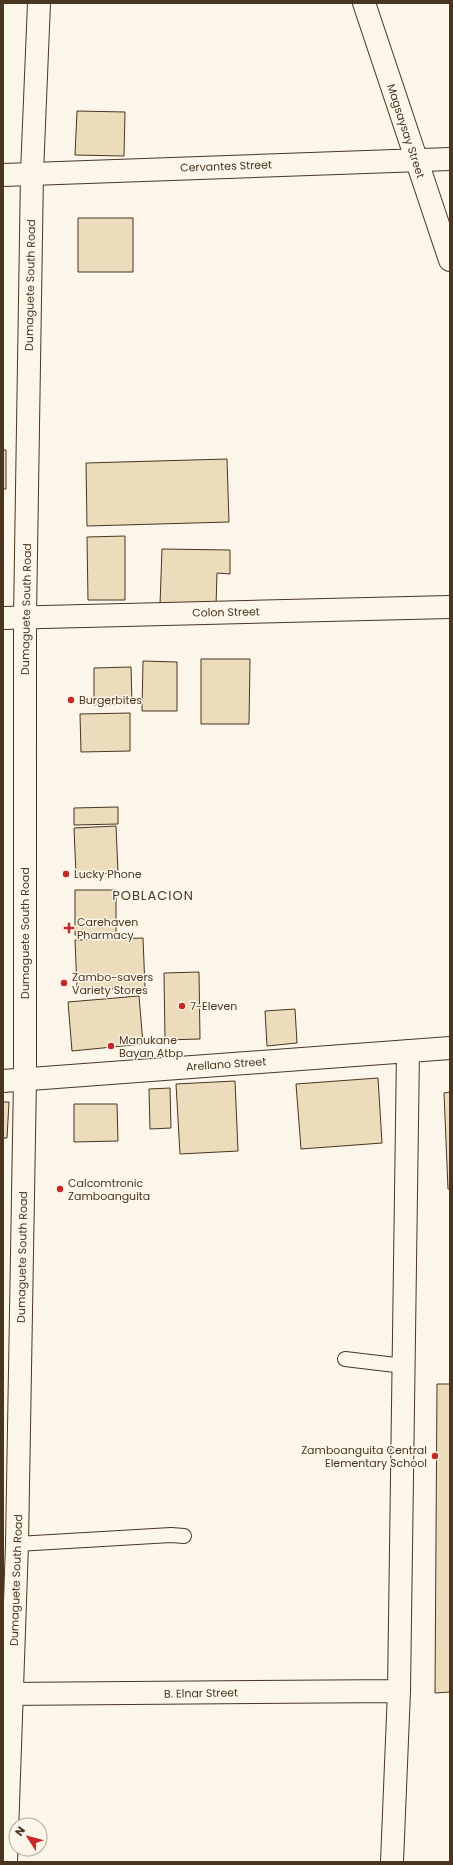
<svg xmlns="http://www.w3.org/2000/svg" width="453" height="1865" viewBox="0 0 453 1865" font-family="Poppins,sans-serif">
<rect width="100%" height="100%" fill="#fbf6e9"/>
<!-- building -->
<path fill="#ecdcbc" stroke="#4a3520" d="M77 111 125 112 124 156 75 155Z
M78 218H133V272H78Z
M3 450H6V489H3Z
M227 459 229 522 87 526 86 463Z
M125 536V600H88L87 537Z
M162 549 230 550V574L217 573 216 606 160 605Z
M201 659H250L249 724H201Z
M143 661 177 662V711H142Z
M131 667 132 704 94 705V668Z
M130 713V751L81 752 80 714Z
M118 807V824L74 825V808Z
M116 826 118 873 76 875 74 828Z
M75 890H116V935H75Z
M143 938 145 988 77 990 75 940Z
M199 972 200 1039 165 1040 164 973Z
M139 996 143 1044 72 1051 68 1002Z
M295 1009 297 1043 267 1046 265 1011Z
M378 1078 382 1143 301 1149 296 1084Z
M235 1081 238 1151 180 1154 176 1084Z
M170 1088 171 1128 150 1129 149 1089Z
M450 1092V1189H448L444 1093Z
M3 1102H9L7 1138H3Z
M74 1104H117L118 1141 74 1142Z
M437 1384H450V1692L435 1693Z"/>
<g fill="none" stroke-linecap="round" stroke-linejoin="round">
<!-- lane casing -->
<g stroke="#4a3520" stroke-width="16">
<path id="lane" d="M345 1359 404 1366
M17 1544 171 1535 184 1536"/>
</g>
<!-- street casing -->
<g stroke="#4a3520" stroke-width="24">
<path id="street" d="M3 175 450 159
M3 618 450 607
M3 1081 450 1048
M3 1694 399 1691
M392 1862 399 1691 408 1051"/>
</g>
<!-- secondary casing -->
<g stroke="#4a3520" stroke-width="24">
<path id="secondary" d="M364 3 450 260"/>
</g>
<!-- highway casing -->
<g stroke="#4a3520" stroke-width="24">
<path id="highway" d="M6 1862 17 1544 25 1079V617L32 173 39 3"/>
</g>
<!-- lane -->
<use href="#lane" stroke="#fbf6e9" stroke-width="14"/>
<!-- street -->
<use href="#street" stroke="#fbf6e9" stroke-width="22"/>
<!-- secondary -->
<use href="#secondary" stroke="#fbf6e9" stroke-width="22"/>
<!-- highway -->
<use href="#highway" stroke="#fbf6e9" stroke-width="22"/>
</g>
<!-- markers -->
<g fill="#c62828" stroke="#fbf6e9" stroke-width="1.5">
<circle cx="71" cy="700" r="4"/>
<circle cx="66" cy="874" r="4"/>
<path d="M67 922h4v4h4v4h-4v4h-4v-4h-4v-4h4z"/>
<circle cx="64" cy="983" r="4"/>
<circle cx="182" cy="1006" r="4"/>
<circle cx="111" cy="1046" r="4"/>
<circle cx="60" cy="1189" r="4"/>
<circle cx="435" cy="1456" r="4"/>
</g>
<g text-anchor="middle" stroke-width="3" stroke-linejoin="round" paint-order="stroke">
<!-- street labels -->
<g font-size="11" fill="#4a3520" stroke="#fbf6e9">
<text transform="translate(406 131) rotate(72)" y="4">Magsaysay Street</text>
<text transform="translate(226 166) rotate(-2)" y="4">Cervantes Street</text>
<text transform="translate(30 285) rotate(-89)" y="4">Dumaguete South Road</text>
<text transform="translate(26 609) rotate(-89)" y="4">Dumaguete South Road</text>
<text transform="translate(226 612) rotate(-1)" y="4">Colon Street</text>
<text transform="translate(25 933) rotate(-90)" y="4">Dumaguete South Road</text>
<text transform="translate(226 1064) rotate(-4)" y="4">Arellano Street</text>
<text transform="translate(22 1257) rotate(-89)" y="4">Dumaguete South Road</text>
<text transform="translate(16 1580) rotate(-88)" y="4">Dumaguete South Road</text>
<text transform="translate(201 1693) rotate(-1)" y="4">B. Elnar Street</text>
</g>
<!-- poi labels -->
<g font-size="11" fill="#4a3520" stroke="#fbf6e9" text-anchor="start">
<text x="79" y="704">Burgerbites</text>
<text x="74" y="878">Lucky Phone</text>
<text x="77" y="926">Carehaven<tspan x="77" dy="13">Pharmacy</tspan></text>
<text x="72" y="981">Zambo-savers<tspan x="72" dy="13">Variety Stores</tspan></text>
<text x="190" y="1010">7-Eleven</text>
<text x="119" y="1044">Manukane<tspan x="119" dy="13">Bayan Atbp</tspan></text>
<text x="68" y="1187">Calcomtronic<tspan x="68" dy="13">Zamboanguita</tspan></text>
<text x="427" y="1454" text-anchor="end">Zamboanguita Central<tspan x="427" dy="13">Elementary School</tspan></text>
</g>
<!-- quarter labels -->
<g font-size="13" letter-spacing="1" fill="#4a3520" stroke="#fbf6e9">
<text x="153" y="900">POBLACION</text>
</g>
</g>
<!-- border -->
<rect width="453" height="1865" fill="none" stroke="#4a3520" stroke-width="8"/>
<!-- north arrow -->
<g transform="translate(28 1837) rotate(306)"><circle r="19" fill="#fbf6e9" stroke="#b4a999"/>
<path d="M0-3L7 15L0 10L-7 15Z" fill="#c62828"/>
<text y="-6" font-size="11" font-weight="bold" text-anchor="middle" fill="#4a3520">N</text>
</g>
</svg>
